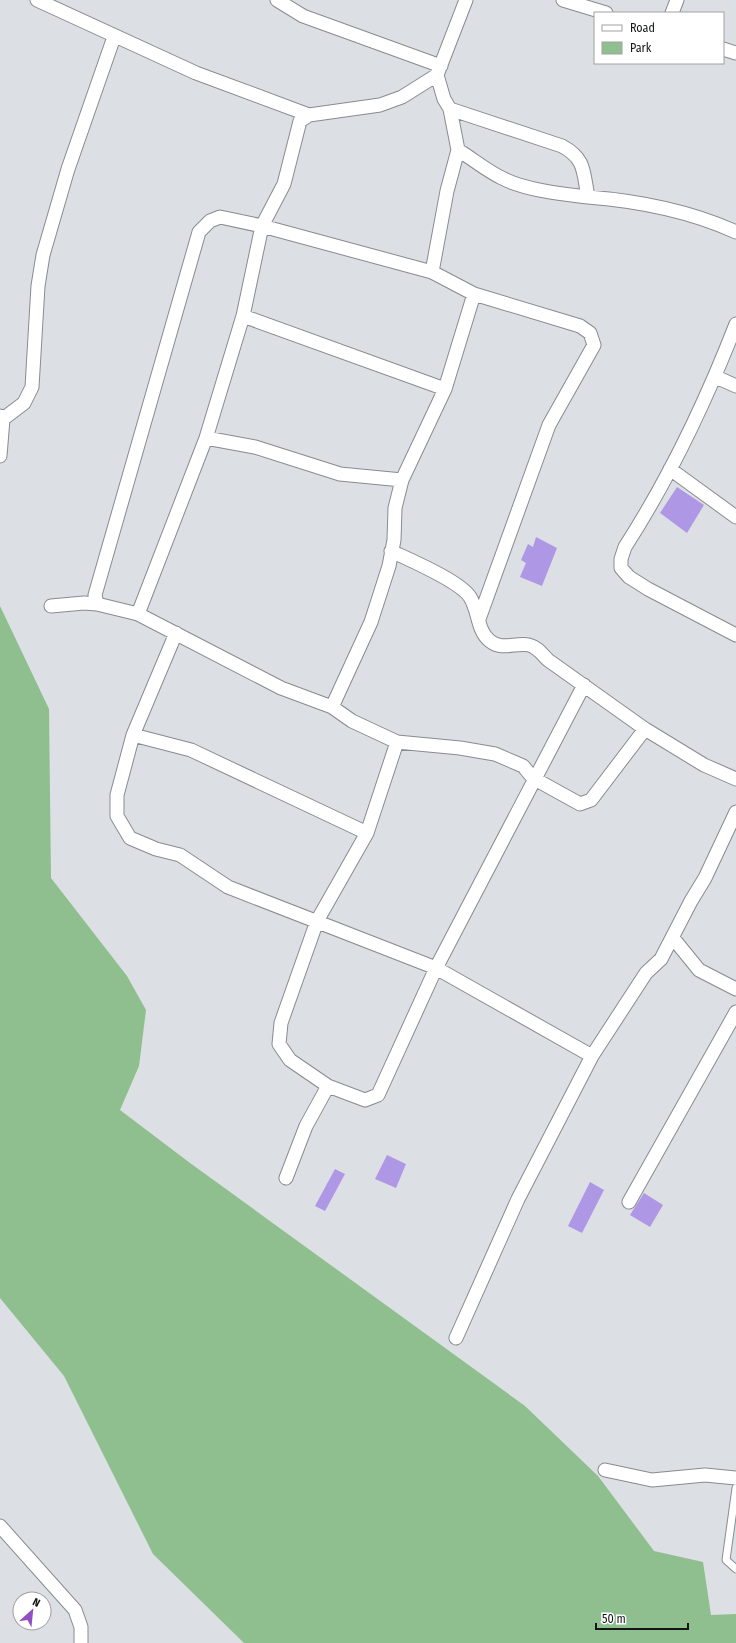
<svg xmlns="http://www.w3.org/2000/svg" width="736" height="1643" viewBox="0 0 736 1643" font-family="'Fira Sans Condensed',sans-serif">
<rect width="100%" height="100%" fill="#dcdfe3"/>
<!-- green -->
<path fill="#8fbf8e" d="M0 606 49 709 51 878 127 976 146 1010 139 1066 120 1110 190 1163 525 1406 598 1476 654 1551 703 1562 711 1615 736 1614V1643H244L153 1554 64 1376 0 1298Z"/>
<!-- building -->
<path fill="#ae98e6" d="M677 487 704 505 687 533 660 513Z
M536 537 557 548 542 586 520 577 526 563 521 560 528 544 533 547Z
M387 1155 406 1164 396 1188 375 1179Z
M335 1169 345 1174 325 1211 315 1206Z
M590 1182 604 1190 582 1233 568 1226Z
M644 1193 663 1205 650 1227 630 1215Z"/>
<g fill="none" stroke-linecap="round" stroke-linejoin="round">
<!-- service casing -->
<g stroke="#888b8f" stroke-width="9">
<path id="service" d="M736 1488 726 1560 736 1569"/>
</g>
<!-- minor casing -->
<g stroke="#888b8f" stroke-width="15">
<path id="minor" d="M37 0 196 73 309 115
M277 0 303 16 441 66
M563 0 606 13
M672 13 677 0
M723 49 736 53
M450 109 562 146C586 159 583 172 588 197
M458 150C473 159 487 171 502 178 524 190 563 194 588 197 639 201 690 211 736 232
M432 272 262 226 220 217 210 221 199 232 95 595 97 604 138 614 206 438 243 316 262 226 284 184 300 121 309 115 380 105 402 97 437 75
M474 294 580 326 590 333 594 345 549 425 479 619
M243 316 445 389
M736 324C706 401 670 477 625 547L621 559V568L629 577 648 589 736 635
M716 377 736 386
M0 416 3 419 0 456
M3 419 24 403 32 387 38 286 43 255 68 169 114 37
M206 438 255 447 340 474 402 480
M670 469 736 517
M391 551C410 560 460 581 470 597 479 611 477 631 490 641 502 651 516 642 529 645 537 647 542 654 548 660L645 729 704 765 736 779
M51 606 84 603 97 604
M138 614 281 688 332 707 352 721 397 742
M176 633 133 735 117 795V816L130 838 156 849 180 855 228 887 436 968 592 1056
M584 685 436 968 378 1095 365 1100 328 1086 290 1060 279 1044 281 1023 317 921 367 833 397 742 460 748 495 754 523 766 533 778 580 804 591 800 645 729
M332 707 371 622 389 566 394 540 395 508 402 480 445 389 474 294 432 272 447 191 458 150 450 109 444 99 437 75 466 0
M133 735 191 750 367 833
M673 938 699 970 736 989
M286 1178 306 1126 328 1086
M629 1202 736 1012
M456 1338 518 1199 592 1056 646 973 661 959 691 901 705 878 736 812
M605 1470 652 1480 705 1475 736 1478
M0 1526 75 1610 81 1627V1643"/>
</g>
<!-- service -->
<use href="#service" stroke="#fff" stroke-width="7"/>
<!-- minor -->
<use href="#minor" stroke="#fff" stroke-width="13"/>
</g>
<!-- legend -->
<rect x="594" y="12" width="130" height="52" fill="#ffffff" stroke="#a1a1a2"/>
<rect x="602" y="25" width="20" height="6" fill="#ffffff" stroke="#a1a1a2"/>
<text x="630" y="32" font-size="12" fill="#141516">Road</text>
<rect x="602" y="42" width="20" height="12" fill="#8fbf8e" stroke="#a1a1a2"/>
<text x="630" y="52" font-size="12" fill="#141516">Park</text>
<!-- north arrow -->
<g transform="translate(32 1611) rotate(27)"><circle r="19" fill="#ffffff" stroke="#a1a1a2"/>
<path d="M0-3L7 15L0 10L-7 15Z" fill="#924fc4"/>
<text y="-6" font-size="11" font-weight="bold" text-anchor="middle" fill="#141516">N</text>
</g>
<!-- scale -->
<path d="M596 1623v6h92v-6" fill="none" stroke="#141516" stroke-width="2"/>
<text x="602" y="1623" font-size="12" fill="#141516" stroke="#ffffff" stroke-width="3" paint-order="stroke">50 m</text>
</svg>
